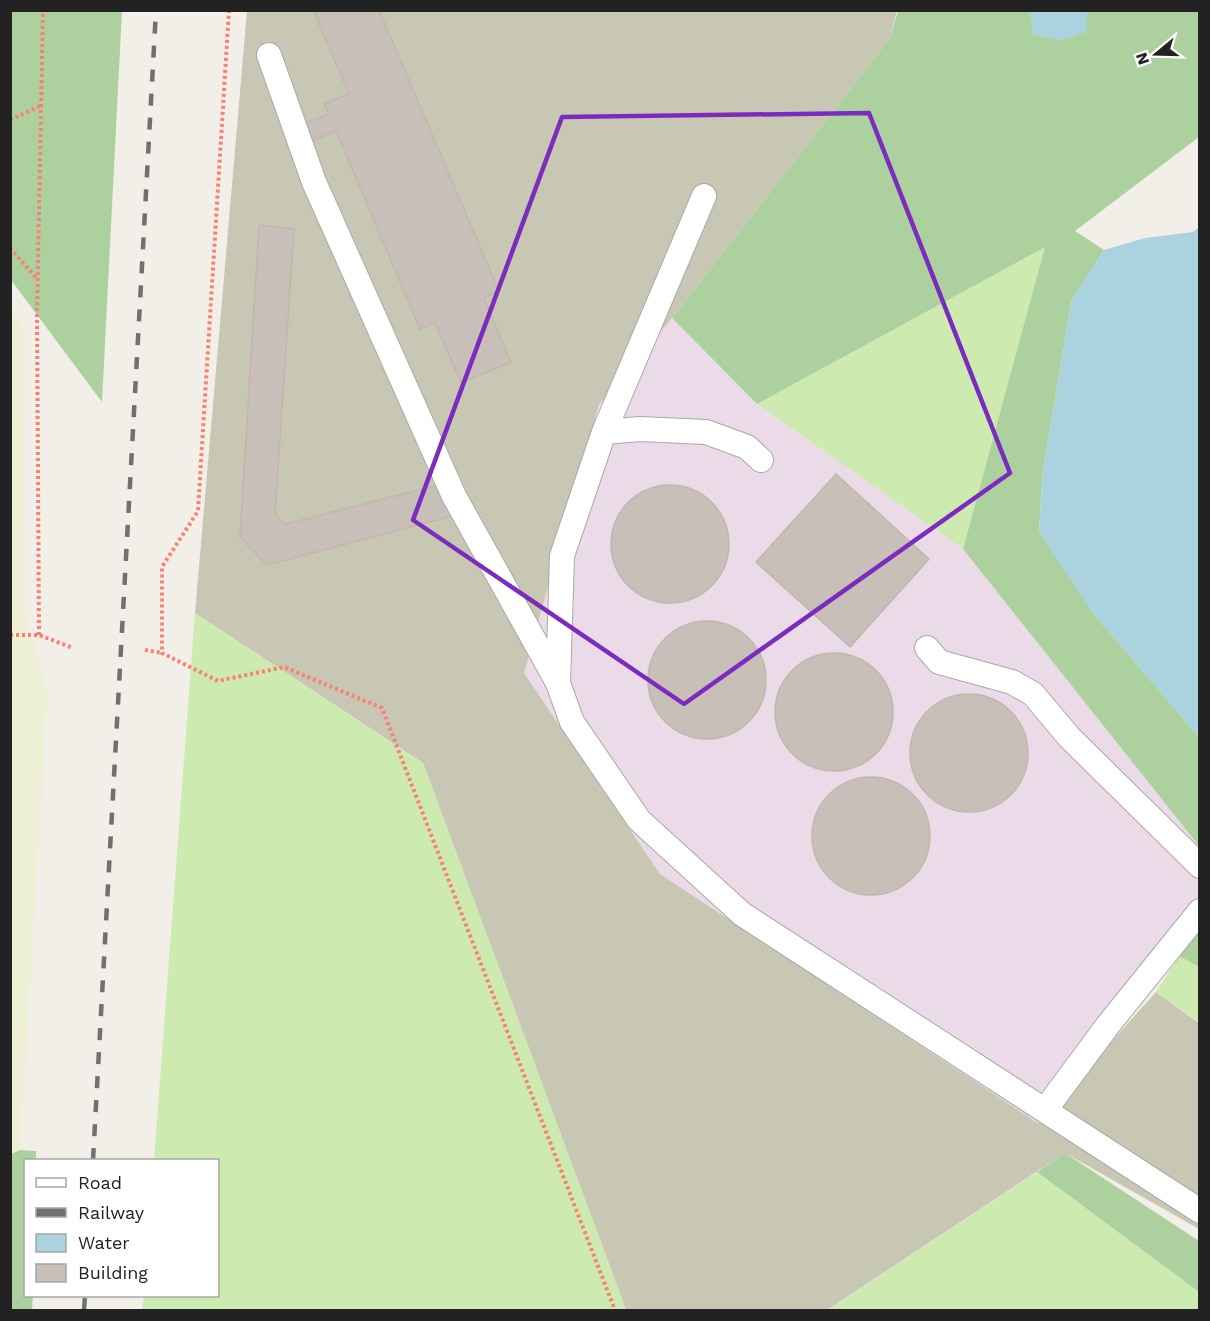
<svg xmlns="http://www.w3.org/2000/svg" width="1210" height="1321" viewBox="0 0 1210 1321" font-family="'Work Sans',sans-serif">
<rect width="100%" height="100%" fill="#f2efe9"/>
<!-- industrial -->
<path fill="#ebdbe8" d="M672 318 757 404 963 549 1199 846V932L1038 1123 660 874 524 673 599 405Z"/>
<!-- construction -->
<path fill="#c7c7b4" d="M247 11H897L890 38 672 318 599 405 524 673 660 874 1038 1123 1156 992 1199 1023V1229L1065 1153 827 1310H626L423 763 195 613Z"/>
<!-- farmland -->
<path fill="#eef0d5" d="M10 312 24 329 23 607 48 691 20 1150 11 1154Z"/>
<!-- grass -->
<path fill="#cdebb0" d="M1046 246 963 549 757 404Z
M195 613 423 763 626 1310H142L144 1296H218V1160H154Z
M1179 956 1199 967V1022L1156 992Z
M1037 1172 1199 1292V1310H827Z"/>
<!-- forest -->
<path fill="#add19e" d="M11 10 122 11 102 402 11 280Z
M898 11H1199V137L1075 231 1104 250 1072 299 1043 470 1039 531 1092 612 1199 737V846L963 549 1045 247 757 404 672 318 890 38Z
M1199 932V967L1179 956Z
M20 1150 36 1151V1160H26V1296H33L32 1310H11V1154Z
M1065 1153 1199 1241V1292L1037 1172Z"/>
<!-- water -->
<path fill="#aad3df" d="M1030 11H1087L1086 32 1061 40 1033 35Z
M1199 227V737L1092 612 1039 532 1043 470 1072 299 1104 250 1145 238 1193 232Z"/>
<!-- building -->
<path fill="#c7bfb8" stroke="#c4b6ab" stroke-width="1.5" d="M313 10H379L499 291 484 298 511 362 461 383 435 323 420 329 336 131 308 143 301 125 329 114 324 104 349 94Z
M259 225 294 229 275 514 285 524 443 484 453 516 267 565 240 537Z
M836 474 929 559 850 647 756 562Z
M611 544a59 59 0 1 1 118 0a59 59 0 1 1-118 0Z
M648 680a59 59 0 1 1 118 0a59 59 0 1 1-118 0Z
M775 712a59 59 0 1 1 118 0a59 59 0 1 1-118 0Z
M910 753a59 59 0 1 1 118 0a59 59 0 1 1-118 0Z
M812 836a59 59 0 1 1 118 0a59 59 0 1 1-118 0Z"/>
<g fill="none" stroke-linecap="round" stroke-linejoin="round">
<!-- minor casing -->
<g stroke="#a9a9a9" stroke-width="26">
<path id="minor" d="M269 55 314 182 454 496 558 683
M704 196 604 432 562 556 558 683 572 722 639 820 742 914 1200 1211
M604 432 640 429 706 432 747 447 761 460
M927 648 939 662 1012 682 1033 694 1069 737 1200 866
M1045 1110 1108 1025 1200 911"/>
</g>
<!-- path -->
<path stroke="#fa8072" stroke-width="4" stroke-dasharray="3 3" stroke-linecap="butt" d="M229 10 198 511 162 567V653L218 681 284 667 382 708 615 1310
M10 120 40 106
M10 248 37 279
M10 635H39L73 648
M39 635 37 315 43 10
M145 650 162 653"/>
<!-- minor -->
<use href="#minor" stroke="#fff" stroke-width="24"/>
<!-- rail -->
<path stroke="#707070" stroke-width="4.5" stroke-dasharray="12 12" stroke-linecap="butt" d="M93 1160 156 10
M84 1310 85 1296"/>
</g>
<!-- marked area -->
<path fill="none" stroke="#7b2cbf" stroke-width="4.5" stroke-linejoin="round" d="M869 113 1010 473 684 704 413 520 562 117Z"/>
<!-- border -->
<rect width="1210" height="1321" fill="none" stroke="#222222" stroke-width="24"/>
<!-- legend -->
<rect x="24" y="1159" width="195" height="138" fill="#ffffff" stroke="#a7a7a7" stroke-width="1.5"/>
<rect x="36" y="1178" width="30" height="9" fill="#ffffff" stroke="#a7a7a7" stroke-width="1.5"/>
<text x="78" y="1189" font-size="18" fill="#222222">Road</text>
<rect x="36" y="1208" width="30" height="9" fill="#707070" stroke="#a7a7a7" stroke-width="1.5"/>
<text x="78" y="1219" font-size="18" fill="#222222">Railway</text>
<rect x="36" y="1234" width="30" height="18" fill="#aad3df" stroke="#a7a7a7" stroke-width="1.5"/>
<text x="78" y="1249" font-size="18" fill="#222222">Water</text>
<rect x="36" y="1264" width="30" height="18" fill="#c7bfb8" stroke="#a7a7a7" stroke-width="1.5"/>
<text x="78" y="1279" font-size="18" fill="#222222">Building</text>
<!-- north arrow -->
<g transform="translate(1156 54) rotate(251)" stroke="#ffffff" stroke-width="4.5" paint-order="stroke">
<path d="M0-4.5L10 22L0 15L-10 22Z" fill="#222222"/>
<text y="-9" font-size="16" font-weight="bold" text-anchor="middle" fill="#222222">N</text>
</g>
</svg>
